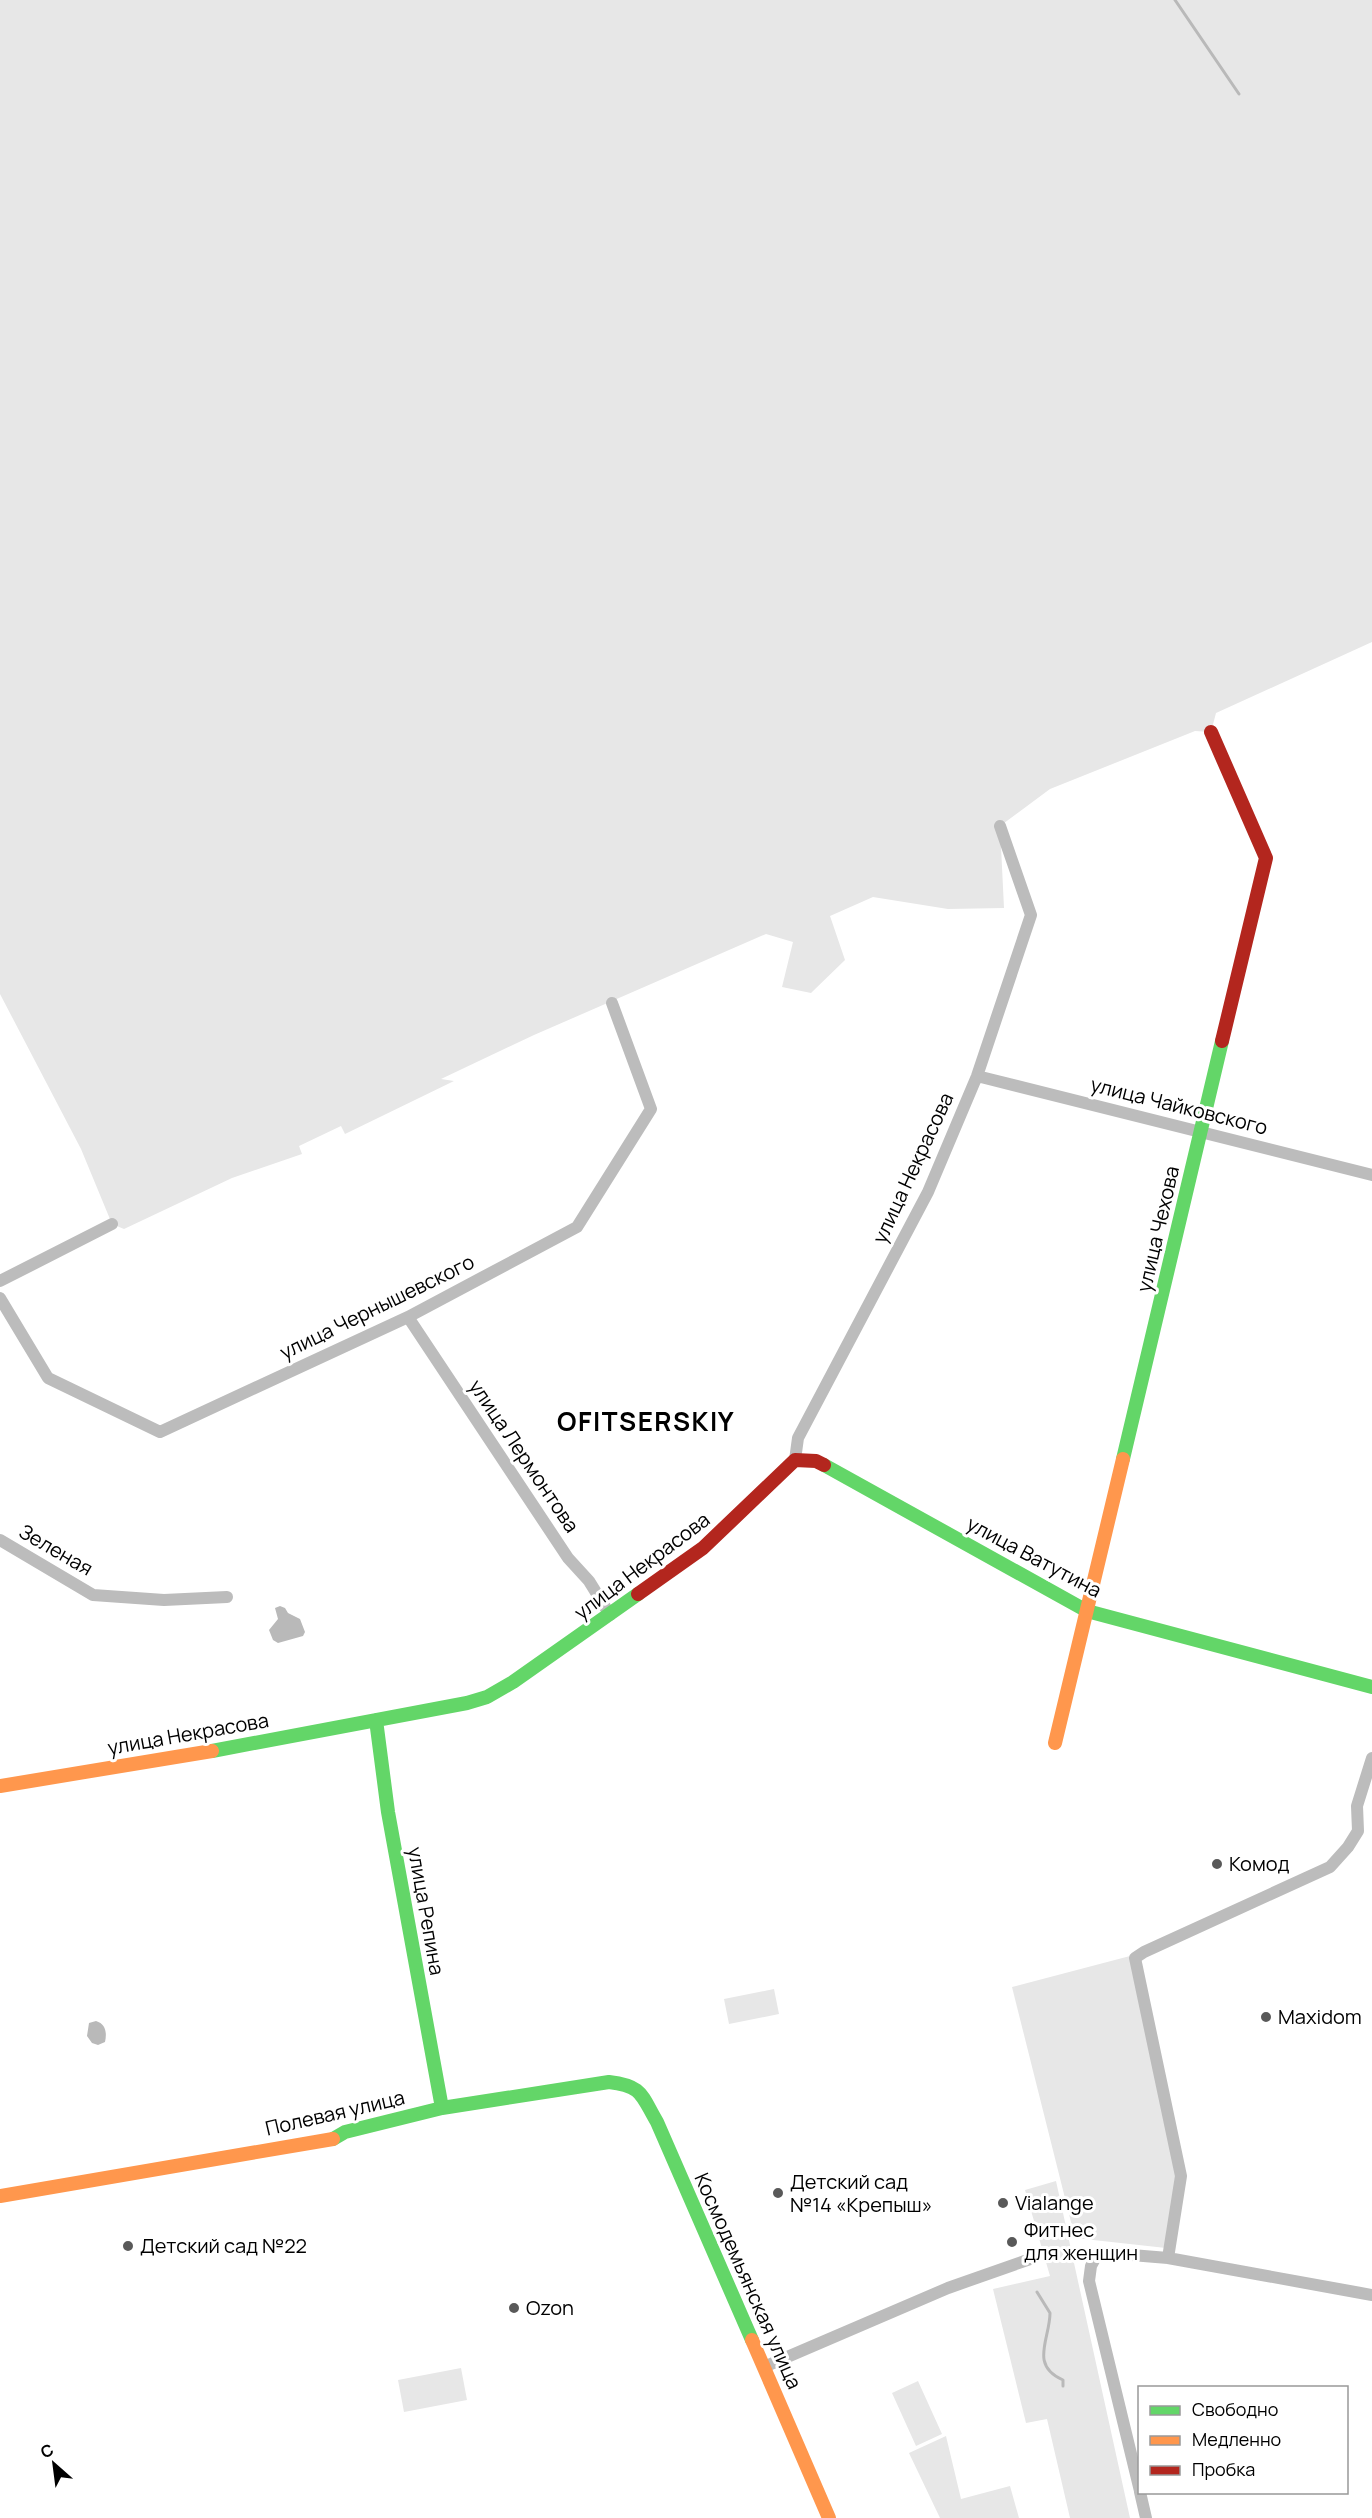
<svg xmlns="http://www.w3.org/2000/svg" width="1372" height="2518" viewBox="0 0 1372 2518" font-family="Manrope,sans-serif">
<rect width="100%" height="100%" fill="#fff"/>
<!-- green -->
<path fill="#e7e7e7" d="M0 0H1372V642L1216 713 1211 732 1195 731 1050 789 1000 826 1004 908 948 909 873 897 830 916 845 960 811 993 782 987 793 942 766 934 534 1035 441 1079 454 1081 345 1134 341 1126 299 1146 302 1154 232 1178 124 1229 112 1224 81 1149 0 994Z
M1130 1956 1185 2181 1175 2249 1075 2238 1012 1987Z
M774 1989 779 2014 729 2024 724 1999Z
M1056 2181 1130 2518H1070L1047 2419 1026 2423 993 2289 1050 2276 1025 2190Z
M461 2368 467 2400 404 2412 398 2380Z
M918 2381 942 2434 916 2446 892 2393Z
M946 2436 961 2499 1010 2486 1019 2518H940L909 2453Z"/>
<!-- water -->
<path fill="#b9b9b9" d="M280 1606 285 1608 288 1613 300 1619 305 1632 303 1636 278 1643 273 1640 269 1630 278 1619 275 1608Z
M96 2021C106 2024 107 2033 105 2042L98 2045 92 2043 87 2036 89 2023Z"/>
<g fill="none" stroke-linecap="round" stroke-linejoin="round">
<!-- stream -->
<path stroke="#b9b9b9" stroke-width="3" d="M1175 0 1239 94
M1037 2292 1050 2313C1050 2339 1029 2365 1063 2380V2386"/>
<!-- street -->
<path stroke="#bcbcbc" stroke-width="12" d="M977 1076 1372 1175
M0 1281 112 1224
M0 1298 48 1378 160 1432 408 1317 577 1227 651 1109 612 1003
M408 1317 568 1558 589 1581 610 1615
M795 1460 798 1438 928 1192 977 1076 1031 915 1000 826
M0 1540 93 1595 164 1600 227 1597
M1168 2258 1181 2176 1135 1958 1144 1952 1330 1867 1348 1847 1358 1831 1357 1806 1372 1758
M764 2367 948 2288 1033 2258
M1140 2491 1089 2281 1091 2266 1097 2255 1107 2253 1168 2258 1372 2295
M1140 2492 1146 2518"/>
<!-- fast -->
<path stroke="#63d668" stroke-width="14" d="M1123 1459 1222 1041
M824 1465 1087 1611 1372 1687
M376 1720 388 1812 442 2108
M212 1751 467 1703 487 1697 513 1682 638 1594
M333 2139 345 2132 442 2108 609 2082C643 2086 641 2095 657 2122L752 2340"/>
<!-- slow -->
<path stroke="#ff974d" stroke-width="14" d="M1055 1743 1123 1459
M0 1786 212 1751
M0 2196 333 2139
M752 2340 829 2518"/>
<!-- jam -->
<path stroke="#b3261e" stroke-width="14" d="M1211 732 1266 858 1222 1041
M638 1594 703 1548 795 1460 816 1461 824 1465"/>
</g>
<!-- markers -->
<g fill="#595959" stroke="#fff" stroke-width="2">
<circle cx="1217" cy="1864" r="6"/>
<circle cx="1266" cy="2017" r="6"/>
<circle cx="778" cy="2193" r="6"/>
<circle cx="1003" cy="2203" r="6"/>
<circle cx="1012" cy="2242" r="6"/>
<circle cx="128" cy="2246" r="6"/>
<circle cx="514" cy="2308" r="6"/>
</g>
<g text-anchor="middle" stroke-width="6" stroke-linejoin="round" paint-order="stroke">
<!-- street labels -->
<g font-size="20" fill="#000" stroke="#fff">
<text transform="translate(1179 1106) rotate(14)" y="7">улица Чайковского</text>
<text transform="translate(913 1168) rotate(-65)" y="7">улица Некрасова</text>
<text transform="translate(1158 1229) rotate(-77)" y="7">улица Чехова</text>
<text transform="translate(377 1307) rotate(-26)" y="7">улица Чернышевского</text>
<text transform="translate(524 1456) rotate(56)" y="7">улица Лермонтова</text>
<text transform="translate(56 1550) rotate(30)" y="7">Зеленая</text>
<text transform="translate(1034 1557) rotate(28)" y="7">улица Ватутина</text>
<text transform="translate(642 1566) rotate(-37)" y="7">улица Некрасова</text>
<text transform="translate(188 1734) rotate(-10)" y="7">улица Некрасова</text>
<text transform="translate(426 1911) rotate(80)" y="7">улица Репина</text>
<text transform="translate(335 2113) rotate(-13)" y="7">Полевая улица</text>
<text transform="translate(748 2281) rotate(66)" y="7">Космодемьянская улица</text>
</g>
<!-- poi labels -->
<g font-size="20" fill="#000" stroke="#fff" text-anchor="start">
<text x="1229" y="1871">Комод</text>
<text x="1278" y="2024">Maxidom</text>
<text x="790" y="2189">Детский сад<tspan x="790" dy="23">№14 «Крепыш»</tspan></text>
<text x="1015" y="2210">Vialange</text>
<text x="1024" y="2237">Фитнес<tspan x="1024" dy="23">для женщин</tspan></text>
<text x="140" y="2253">Детский сад №22</text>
<text x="526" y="2315">Ozon</text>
</g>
<!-- district labels -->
<g font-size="26" font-weight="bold" letter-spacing="1.5" fill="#000" stroke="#fff">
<text x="646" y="1431">OFITSERSKIY</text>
</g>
</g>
<!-- legend -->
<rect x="1138" y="2386" width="210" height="108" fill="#ffffff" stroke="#999999" stroke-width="1.5"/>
<rect x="1150" y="2406" width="30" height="9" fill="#63d668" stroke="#999999" stroke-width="1.5"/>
<text x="1192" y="2416" font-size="18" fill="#000000">Свободно</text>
<rect x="1150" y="2436" width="30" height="9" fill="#ff974d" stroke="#999999" stroke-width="1.5"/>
<text x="1192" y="2446" font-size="18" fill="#000000">Медленно</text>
<rect x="1150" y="2466" width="30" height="9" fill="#b3261e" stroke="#999999" stroke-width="1.5"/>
<text x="1192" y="2476" font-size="18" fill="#000000">Пробка</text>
<!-- north arrow -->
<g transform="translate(54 2464) rotate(332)" stroke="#ffffff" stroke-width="4.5" paint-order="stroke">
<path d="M0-4.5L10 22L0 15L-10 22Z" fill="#000000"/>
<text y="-9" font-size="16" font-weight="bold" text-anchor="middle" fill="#000000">С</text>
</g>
</svg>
